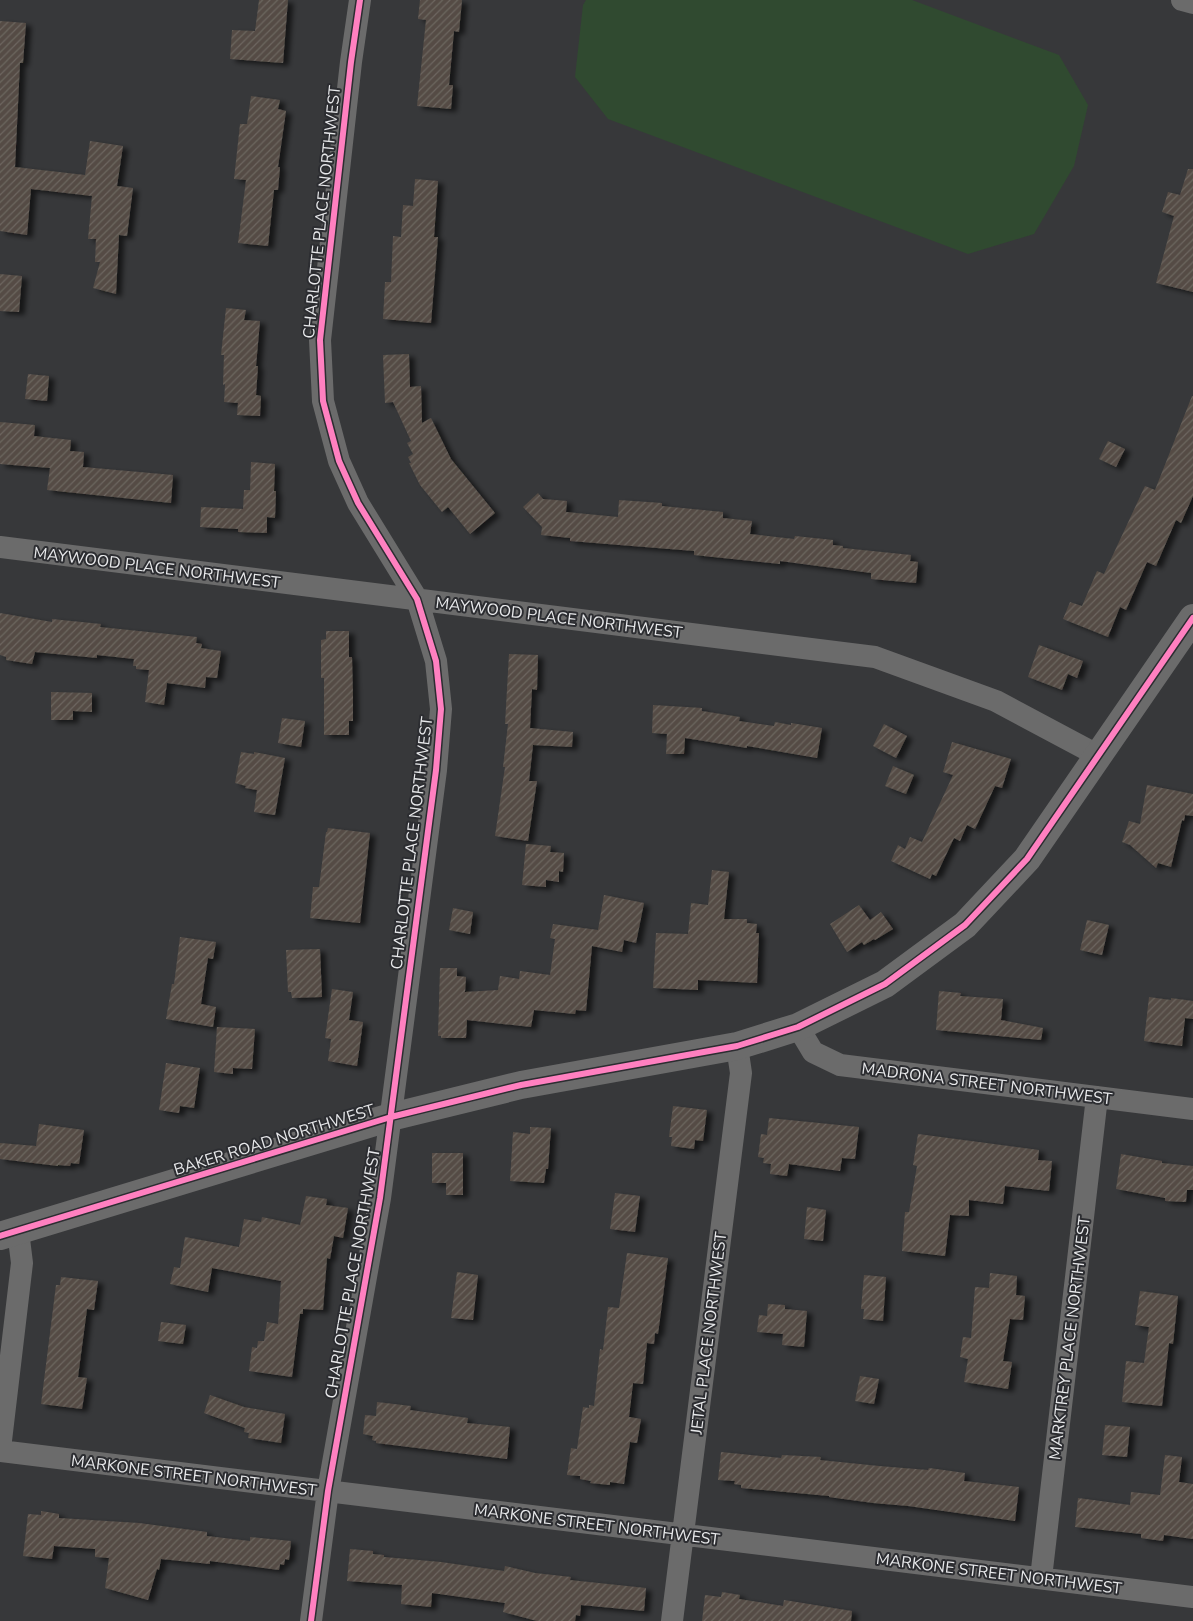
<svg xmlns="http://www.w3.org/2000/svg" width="1193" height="1621" viewBox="0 0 1193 1621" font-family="'Nunito Sans',sans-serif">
<defs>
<pattern id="building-hatch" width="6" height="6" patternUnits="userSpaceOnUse" patternTransform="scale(1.25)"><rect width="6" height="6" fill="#544c45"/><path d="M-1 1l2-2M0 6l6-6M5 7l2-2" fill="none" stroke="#6d6660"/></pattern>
<filter id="shadow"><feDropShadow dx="5.5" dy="3" stdDeviation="2.5" flood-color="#0009"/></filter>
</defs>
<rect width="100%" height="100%" fill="#37383a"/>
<!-- green -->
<path fill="#304a30" d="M586 0H912L1059 55 1088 105 1074 166 1034 234 968 254 608 119 575 77 583 5Z"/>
<!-- building -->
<path fill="url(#building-hatch)" filter="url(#shadow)" d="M259 0H288L283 63 230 59 232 30 255 31Z
M420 0H462L459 32 454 31 449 85H453L451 109 417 106 426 20 418 19Z
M0 21 26 23 23 63H20L15 167 85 175 90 141 123 146 117 186 133 188 127 236 119 235 116 294 93 288 100 262H95L96 239H88L92 196 31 189 27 235 0 231Z
M251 96 280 100 278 109 286 111 278 167H280L278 190H274L268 246 238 243 246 180 234 179 240 124H247Z
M1188 169H1193V292L1156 283 1174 216 1162 212 1168 192 1180 195Z
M415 179 438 181 434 237H438L431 323 383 319 385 282H391L393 236 401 237 403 205 413 206Z
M0 274 22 276 19 312 0 311Z
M226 308 246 310 244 320 260 321 256 366H258L256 395 261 396 260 416 237 415 238 403 224 402 225 384 223 385 224 355H221Z
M409 354 410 387 421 386 422 423 431 418 451 459 495 513 470 534 448 507 442 512 420 485 409 463H411L408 457 413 454 407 443 411 441 393 402 385 403 383 355Z
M28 374 49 376 47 401 25 399Z
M1192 396H1193V496L1181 523 1176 520 1156 566 1147 562 1126 610 1120 607 1108 637 1063 619 1070 602 1082 606 1097 571 1104 574 1145 486 1155 490Z
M0 422 35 425 34 436 71 440 70 451 84 452 83 467 173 475 171 503 47 490 50 468 0 464Z
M1108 441 1125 449 1116 467 1099 459Z
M251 462 275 464 274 491H276L275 518 267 517V533L238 532V529L200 527 201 507 243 509 244 490H250Z
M538 493 543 499 567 501 566 512 618 517 619 500 662 503V506L723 512V518L752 521 750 534 794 539 795 536 833 540V545L843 546V548L911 555 910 561 918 562 916 583 871 579V573L780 561V564L694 555V551L570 541V538L541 535 542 527 523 507Z
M0 613 52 622V619L101 624 100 627 197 637 196 643 202 644 201 648 221 651 217 678 206 677 205 688 167 683 164 705 145 702 149 670 136 669V666H133L134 659 97 655V658L35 652 32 664 6 660V657L0 655Z
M326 631H349V657H352L353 697V721H349V735H324V678H321V640L326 639Z
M1039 645 1083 661 1077 678 1068 674 1062 690 1028 677Z
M509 654 538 655 537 690 532 689 530 728 573 732 572 747 533 745 529 781H537L528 841 495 836 505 767H503L508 724H505Z
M51 692 92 693V712L73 711V720H51Z
M653 705 702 708V711L740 717 739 721 774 726 775 722 791 725V723L822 728 817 758 747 746V748L685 738 684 754H666L667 734 652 733Z
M282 718 305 721 301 747 278 743Z
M884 724 907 736 896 758 873 746Z
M952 742 1011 759 1002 788 995 786 975 829 967 825 960 841 954 838 936 876 932 874 930 879 891 861 898 845 905 849 910 837 922 842 953 775 943 772Z
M241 752 254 754V752L285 758 275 815 254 812 257 790 245 788 246 786 235 783Z
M893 766 914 775 906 794 885 786Z
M1147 785 1193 794V816L1185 815 1184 821 1182 820 1171 867 1158 863 1156 868 1130 845 1122 842 1129 821 1140 824Z
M328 828 370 833 360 923 310 918 313 887H319L326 832H327Z
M526 844 551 846 550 852 564 853 563 872 559 871V882L546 880V887L522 885Z
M712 870 729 872 724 919H747V923L757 924 756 933H759L757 983 698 980V990L653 988 656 933 688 934 691 903 708 905Z
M604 895 644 903 636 943 624 940 622 952 592 946 586 1011 576 1010 575 1014 534 1010 531 1027 467 1020 466 1038H441V1036H438L440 968H457V976L466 977 465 992 498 990 500 976 519 979 520 971 550 975 555 939 550 938 553 924 598 930Z
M859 905 870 920 881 912 893 929 875 940 874 939 864 945 862 942 847 952 830 924Z
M453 908 473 912 470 934 449 930Z
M1087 920 1109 925 1102 955 1080 950Z
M180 937 216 942 213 959 208 958 201 1004 216 1007 213 1027 166 1019 172 984H174Z
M320 949 322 997 292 998 291 992H288L286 950Z
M332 989 353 992 349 1020 363 1022 357 1066 328 1061 331 1039 325 1038Z
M939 991 961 993 960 996 1003 999 1001 1020 1043 1028 1041 1040 936 1030Z
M1149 997 1171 1000V998L1193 1001V1019L1185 1018 1182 1046 1144 1041Z
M217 1027 255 1029 252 1069 233 1068V1074L214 1072Z
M166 1063 200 1068 194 1108 180 1106 179 1113 159 1110Z
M673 1106 707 1110 703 1141 695 1140 694 1149 671 1146 672 1137H669Z
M769 1118 859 1127 855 1159 842 1158 840 1171 789 1164 787 1176 770 1174 771 1164 763 1163 764 1158 758 1157 761 1134 767 1135Z
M39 1124 84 1130 79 1164 71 1163 70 1166 58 1165V1166L0 1159V1143L36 1146Z
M530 1127 551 1128 548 1169H546L544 1183 510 1181 513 1132 530 1134Z
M918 1134 1039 1150 1038 1160 1052 1161 1049 1191 1005 1186 1003 1204 969 1200V1216L950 1215 945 1256 902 1251 905 1212H909L917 1166 913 1165Z
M432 1153H463V1195H446V1183H432Z
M1121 1154 1162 1161V1163L1193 1166V1190H1187L1186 1202 1165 1201V1198L1116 1189Z
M615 1193 640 1196 635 1232 610 1229Z
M306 1196 327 1199 326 1205 348 1208 343 1238 334 1236 330 1259 327 1258 323 1310 303 1309V1314H300L292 1377 249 1371 252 1347 257 1348 258 1341H264L267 1322 278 1324 281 1281 212 1268 208 1292 170 1284 174 1267 180 1268 185 1237 239 1247 244 1219 261 1222 262 1217 300 1225Z
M807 1207 826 1210 823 1241 804 1239Z
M627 1253 668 1258 658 1334 655 1333 654 1344 647 1343 643 1384 633 1383 629 1417 641 1419 637 1443 630 1442 624 1484 610 1482V1485L590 1483 591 1481 580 1479V1476L567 1475 571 1448 577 1449 583 1407 589 1408V1405L594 1406 600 1349 603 1350 608 1307 619 1308Z
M457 1272 478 1275 473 1320 451 1318Z
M990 1273 1017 1276 1016 1295 1025 1296 1023 1320 1010 1319 1003 1361 1012 1362 1008 1389 964 1382 968 1359 960 1357 963 1337 971 1338 975 1287 989 1288Z
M864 1275 886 1277 883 1321 863 1319 864 1309H861Z
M61 1277 98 1281 94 1310 87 1309 78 1377 87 1378 82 1409 41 1404 56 1285H60Z
M1140 1291 1178 1296 1173 1344 1169 1343 1162 1406 1122 1402 1126 1361 1144 1363 1149 1327 1135 1325Z
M768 1304 785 1305V1309L807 1311 804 1347 782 1345 783 1334 757 1332 759 1315 767 1316Z
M161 1322 186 1325 183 1344 158 1341Z
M860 1376 879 1379 874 1404 855 1401Z
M210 1395 244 1407 285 1414 281 1443 248 1438 249 1433 244 1432 245 1428 204 1413Z
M377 1402 411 1406 410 1410 468 1418 467 1423 510 1427 507 1459 376 1443V1441L372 1440 373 1436 363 1434 365 1415 376 1416Z
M1105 1425 1130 1427 1127 1457 1102 1455Z
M721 1452 781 1458 782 1455 821 1457 820 1460 879 1466 928 1470 929 1468 965 1473 964 1481 1019 1487 1015 1521 908 1506 873 1503 829 1497V1496L741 1488V1485L734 1484 735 1481 718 1480Z
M1165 1455 1182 1457 1179 1482 1193 1484V1539L1164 1535 1163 1541 1141 1538V1534L1075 1527 1078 1498 1130 1505 1131 1492 1160 1495Z
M41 1511 59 1514V1518L139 1523 207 1532V1536L250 1541V1537L291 1541 289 1560 285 1559 284 1565 280 1564 279 1570 210 1561V1564L161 1559 159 1570 157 1569 148 1600 105 1588 109 1558 95 1557V1549L54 1546 52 1559 23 1556 28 1514 41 1515Z
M350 1549 373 1551V1554L384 1555V1557L441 1562 504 1571 505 1566 535 1573 571 1577 570 1580 646 1588 644 1611 581 1605 580 1616 576 1615 575 1621H537L503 1612 505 1603 432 1593 431 1607 401 1604 402 1585 347 1581Z
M722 1592 740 1595 739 1599 783 1606 784 1600 852 1611 851 1621H702L705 1595 721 1597Z"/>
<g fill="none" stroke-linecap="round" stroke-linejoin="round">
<!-- minor -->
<path stroke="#6b6b6b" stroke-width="22" d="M1182 0 1193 3
M0 547 875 657 996 701 1099 756
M798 1027 813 1052 840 1065 1193 1109
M0 1449 22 1263 18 1231
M0 1451 1193 1597
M1041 1578 1097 1097
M311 1621 328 1491 380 1198 436 770 441 709 436 661 417 599 358 503 339 461 323 401 320 340 351 62 360 0
M672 1621 741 1073 737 1046"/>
<!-- tertiary -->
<path stroke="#6b6b6b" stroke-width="28" d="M0 1236 391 1117 521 1085 737 1046 798 1027 885 984 965 925 1027 859 1193 618"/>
<!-- cycleway casing -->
<g stroke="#2c2d31" stroke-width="9">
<path id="cycleway" d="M0 1236 391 1117 521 1085 737 1046 798 1027 885 984 965 925 1027 859 1193 618
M311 1621 328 1491 380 1198 436 770 441 709 436 661 417 599 358 503 339 461 323 401 320 340 351 62 360 0"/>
</g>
<!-- cycleway -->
<use href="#cycleway" stroke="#ff80c0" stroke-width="6"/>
</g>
<g text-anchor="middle" stroke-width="4" stroke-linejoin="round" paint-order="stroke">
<!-- street labels -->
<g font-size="16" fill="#e8e9eb" stroke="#2c2d31">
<text transform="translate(321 212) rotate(-84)" y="6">CHARLOTTE PLACE NORTHWEST</text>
<text transform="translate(157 567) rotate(7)" y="6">MAYWOOD PLACE NORTHWEST</text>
<text transform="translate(559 617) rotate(7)" y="6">MAYWOOD PLACE NORTHWEST</text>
<text transform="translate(411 843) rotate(-83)" y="6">CHARLOTTE PLACE NORTHWEST</text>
<text transform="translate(987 1083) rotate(7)" y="6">MADRONA STREET NORTHWEST</text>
<text transform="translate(274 1139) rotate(-17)" y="6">BAKER ROAD NORTHWEST</text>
<text transform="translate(352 1273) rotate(-80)" y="6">CHARLOTTE PLACE NORTHWEST</text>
<text transform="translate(708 1333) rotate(-83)" y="6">JETAL PLACE NORTHWEST</text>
<text transform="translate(1069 1338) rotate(-83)" y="6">MARKTREY PLACE NORTHWEST</text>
<text transform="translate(194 1475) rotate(7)" y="6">MARKONE STREET NORTHWEST</text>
<text transform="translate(597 1524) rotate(7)" y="6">MARKONE STREET NORTHWEST</text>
<text transform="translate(999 1573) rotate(7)" y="6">MARKONE STREET NORTHWEST</text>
</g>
</g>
</svg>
